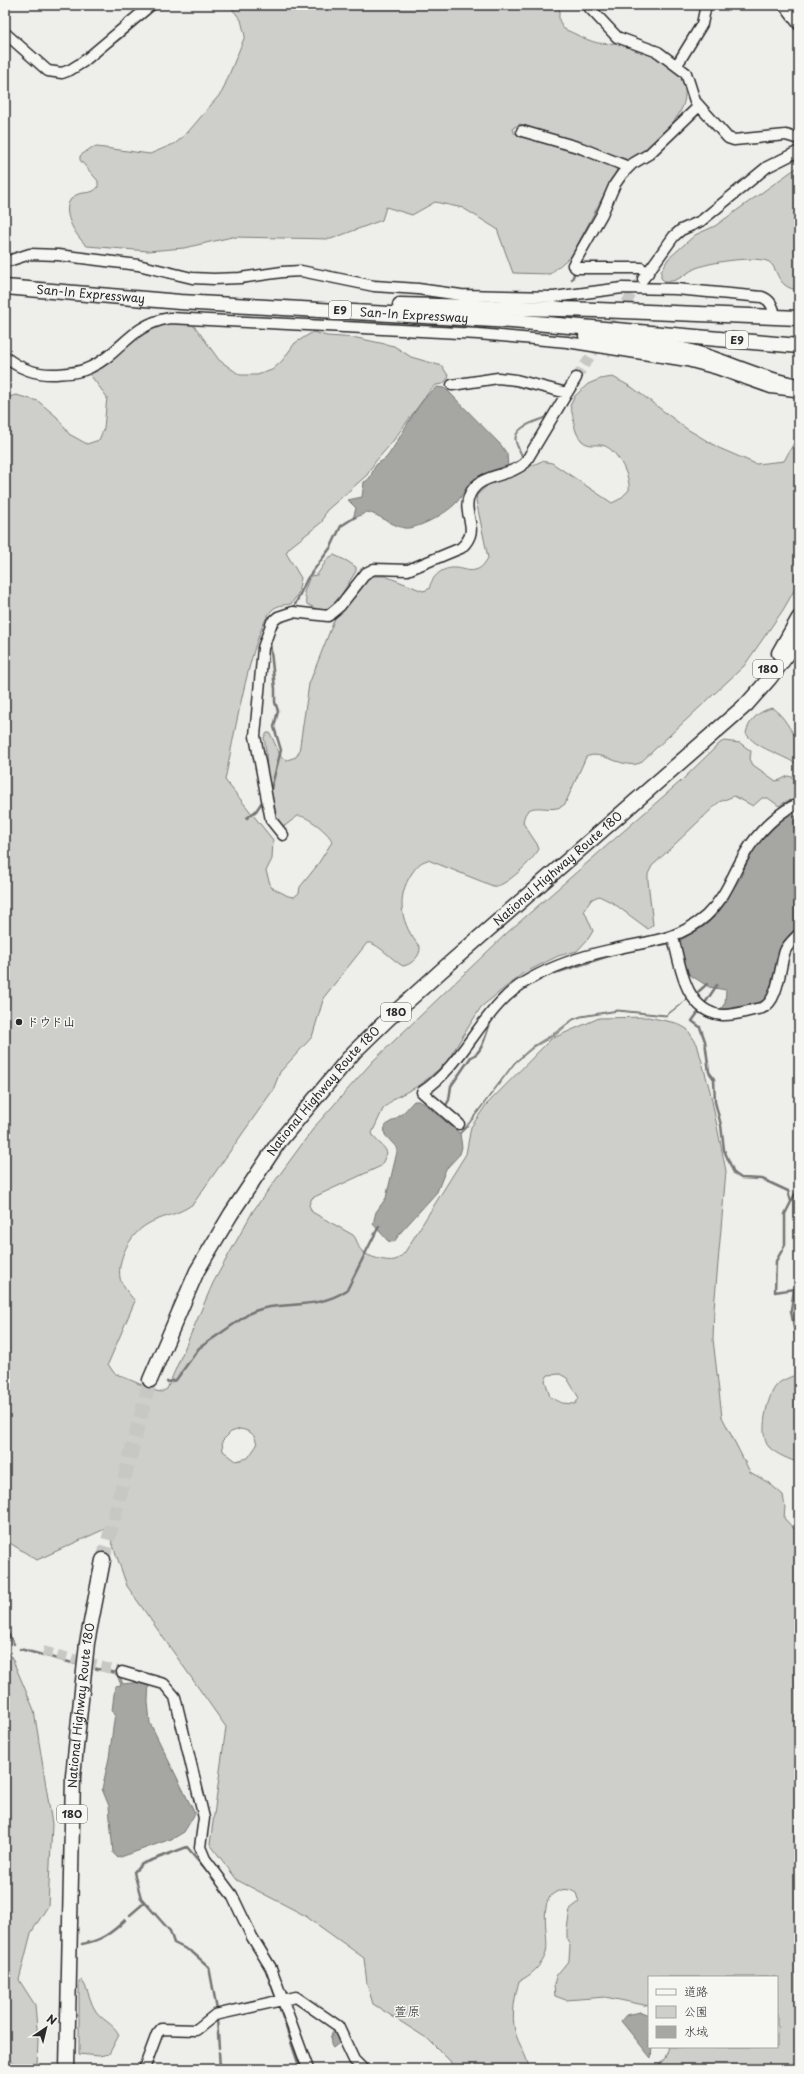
<svg xmlns="http://www.w3.org/2000/svg" width="804" height="2074" viewBox="0 0 804 2074" font-family="'Playpen Sans','Klee One',sans-serif">
<rect width="100%" height="100%" fill="#eeeeea"/>
<filter id="ink" filterUnits="userSpaceOnUse"><feTurbulence type="fractalNoise" baseFrequency=".025" numOctaves="2"/><feDisplacementMap in="SourceGraphic" scale="8" xChannelSelector="R" yChannelSelector="G"/><feConvolveMatrix kernelMatrix="1 2 1 2 8 2 1 2 1" color-interpolation-filters="sRGB"/></filter>
<g filter="url(#ink)">
<!-- green -->
<path fill="#cececa" stroke="#7c7c7a" fill-rule="evenodd" d="M229 5H560C559 14 557 21 564 29 574 33 584 39 594 42 602 45 613 42 621 44 653 51 701 73 680 112 671 128 645 153 629 160L520 124 513 128 514 133 614 165 617 170 572 255 550 274 513 273 497 229 463 208 435 202 412 215 386 207 382 220 331 239 232 237 184 248 148 251 87 246C76 237 56 206 76 195 84 191 92 195 98 187V181L80 160V156L91 148 97 147 150 154 176 143 188 132 222 92 245 36 241 20Z
M799 166V290C774 288 779 265 767 261 752 256 708 262 694 269 683 275 677 283 664 281L661 278V272L668 259 695 235 715 226Z
M173 321 191 324 196 328 219 360 240 375H257L272 370 282 361 295 343 313 332 327 336 357 338 394 346 411 357 442 366 449 377 443 384 436 385 431 389 390 445 375 462 367 475 326 511 322 522 289 548 286 553 301 578 298 594 291 604C284 605 277 605 272 610 252 630 232 747 225 780L273 840 272 859 266 871 271 887 288 896 294 897 299 893 300 887 316 867 332 842C331 834 305 814 298 816 292 819 288 825 282 827 264 805 269 764 264 737L267 733H270L281 757 287 760 296 757 299 752 309 684 335 618 367 579 371 576H385L423 591 429 589C432 576 442 567 456 568 462 568 468 572 475 570 481 569 485 563 488 558L476 500 477 495 488 485 542 461 552 463 612 503 620 499 629 490C631 478 618 451 605 446 597 443 590 448 582 441 572 431 575 418 570 406L575 396 588 384 600 379 613 377 633 388 687 429 719 448 756 464 784 461 799 434V582L783 610 744 666 640 763C623 770 601 749 586 757L565 804C551 817 526 795 523 823L537 844 539 849C534 859 504 889 493 886L428 860C420 862 417 866 412 873 395 898 401 925 420 947 421 956 411 965 403 966 393 961 376 941 367 943L324 997 312 1037 280 1072 273 1090 193 1204C177 1216 160 1216 146 1225 130 1235 117 1259 120 1278 121 1285 130 1295 135 1301L108 1364 114 1373 156 1391 161 1392 167 1389 213 1283 253 1211 316 1125 373 1061 508 932 681 781 720 743 724 741 740 743 751 751 750 759 753 765 776 781 780 780 788 776 799 779V799L787 801 779 806 768 798H762L753 806 734 796 719 802 652 866 648 874V881L653 925 648 929 613 903 599 896 592 899 584 910 593 931 588 939 577 951 558 956 522 974 481 1007 446 1063 420 1085 395 1098 383 1109 372 1133C376 1143 384 1144 387 1153L381 1166 312 1198 309 1205 312 1212 353 1235C358 1240 357 1247 362 1251 367 1257 387 1262 395 1260 399 1259 402 1255 405 1252L466 1154 471 1127 486 1105 551 1039 599 1018 648 1017 676 1023 687 1029 697 1044 710 1091 726 1171 714 1309 713 1339 722 1417 750 1472 769 1483 783 1495 785 1507 784 1518 793 1528 799 1531V2069H656L665 2058 669 2047H777V1977H649V2006L605 1997 566 2000 555 1996 554 1985 556 1976 569 1960 570 1946 567 1939V1929L570 1909 579 1902 576 1893C569 1889 564 1888 556 1892 537 1901 550 1938 546 1953 542 1966 530 1976 519 1981 515 1996 511 2015 515 2031 518 2044 527 2055 529 2069H458L428 2039 373 2004 367 1984 364 1958 304 1915 237 1880 210 1844 226 1727 127 1586 107 1528 37 1560 5 1540V398L16 395 38 401 57 417 69 434 87 444 99 440 104 428 107 397 91 376 93 369 152 328ZM560 1374 567 1378 579 1398 575 1404 562 1403 550 1397 545 1380 548 1375ZM240 1429C251 1431 255 1434 257 1445L248 1458 236 1461 223 1451 222 1441 231 1432Z
M334 555 347 561 356 567V571L332 610 322 612 307 604 304 592 310 576 317 575 328 558Z
M772 708C786 717 788 729 799 740V766C785 755 754 748 746 733 749 720 759 711 772 708Z
M793 1376H799V1463C789 1459 777 1455 769 1447 758 1436 767 1395 777 1385 780 1381 788 1378 793 1376Z
M5 1651 11 1656 34 1710 52 1824 48 1906 31 1933 19 1980 35 2005 38 2040 37 2066C23 2072 16 2065 5 2057Z
M81 1980C88 1987 89 1999 94 2008 100 2020 114 2023 119 2035L109 2054 99 2056 79 2054V1981Z"/>
<!-- water -->
<path fill="#a6a6a3" stroke="#757573" d="M437 387 444 388 448 391 501 445 507 454 508 468C496 473 482 477 471 484 465 489 461 498 456 503 447 513 417 530 404 528 391 525 380 515 367 512L353 519 356 508 348 500 362 497 364 482C372 479 371 472 376 465 378 462 383 461 386 458 401 439 417 400 437 387Z
M546 417 547 419 545 418C537 422 515 427 516 440 517 446 521 451 523 457L517 463 522 457C520 452 516 446 515 440 514 426 536 421 546 417Z
M789 812 796 817 799 815V928L788 939 772 985 764 1002 720 1010 725 1003 726 990 709 987 687 973 679 941 706 925 715 916 741 877 749 857 772 827Z
M689 998 666 1016 618 1011 581 1017 573 1020 557 1034 534 1047 515 1063 466 1128 460 1134 462 1147 460 1154 446 1169 437 1192 401 1232 394 1242 388 1241 373 1224 376 1212 386 1198 397 1152V1148L385 1135C382 1123 391 1123 398 1117 404 1113 409 1106 414 1101H419L425 1104 459 1133 465 1128 514 1063 533 1046 556 1032 573 1019 581 1016 618 1010 666 1015Z
M119 1674 123 1684 149 1681 148 1701 150 1723 195 1814 184 1832 174 1838 118 1858 113 1853 109 1806 102 1789 109 1758 115 1713 112 1711 115 1686 121 1685 117 1675Z
M641 2012 649 2015V2047H652L651 2058 621 2021 626 2015Z
M335 2030 339 2043 333 2048C329 2044 330 2033 335 2030Z"/>
<g fill="none" stroke-linecap="round" stroke-linejoin="round">
<!-- stream -->
<path stroke="#757573" stroke-width="2.5" d="M126 33 148 14
M103 51 123 36
M669 235 676 228
M572 279 575 272
M293 609 307 579 331 547 341 526 355 517
M274 630 280 621
M268 793 271 789 281 750 274 727 278 711 275 702V689L270 642
M247 818 256 811 264 799
M653 946 671 943
M549 975 615 954
M698 992 707 984
M705 1003 717 985
M700 1010 692 1021 700 1027 705 1041 709 1072 714 1079 715 1102 721 1125 724 1150 734 1173 741 1178 762 1179 788 1191 791 1201
M445 1107 449 1100 451 1086 471 1057C484 1053 486 1030 492 1019
M796 1338 791 1311 794 1289 775 1292 776 1261 785 1245V1214L795 1194 799 1193
M167 1382 176 1380 199 1348 250 1313C280 1299 314 1312 347 1290L379 1226
M5 1585 8 1593V1628
M9 1635 14 1644
M20 1649 80 1665
M88 1667 117 1673 119 1676
M215 1880 187 1847 142 1864 134 1872 141 1898 170 1931 174 1943 192 1952 209 1967 217 2010
M130 1915 144 1903
M240 1922 248 1939
M82 1944C100 1941 112 1933 125 1920
M265 1967 276 1998
M278 2003 300 2069
M217 2019 219 2048
M219 2052 220 2069"/>
<!-- minor-tunnel -->
<path stroke="#c7c7c4" stroke-width="10" stroke-dasharray="10 5" stroke-linecap="butt" d="M576 378 640 282
M43 1651 122 1672"/>
<!-- highway-tunnel -->
<path stroke="#c7c7c4" stroke-width="14" stroke-dasharray="14 7" stroke-linecap="butt" d="M103 1560 150 1380"/>
<!-- minor casing -->
<g stroke="#2b2b2b" stroke-width="13">
<path id="minor" d="M587 5 617 37 658 52 686 73 695 101 728 138 734 140 786 135 799 139
M784 5 799 25
M5 33 48 71 62 73 70 70 83 62 151 5
M677 65 702 24 706 5
M522 131 581 148 628 167
M5 262 30 254 58 255 138 265 192 278 214 279 240 278 282 272 301 271 374 286 418 289 461 295 554 297 622 288 676 289 762 297C771 300 774 308 775 317
M648 273 641 268H576L573 265 602 214 615 184 622 174 632 164 649 154 699 106
M643 279 674 236 681 230 701 221 767 167 799 151
M5 357C20 369 36 375 56 374 68 373 80 373 91 367 123 352 129 325 170 318L478 334 567 342 687 361 717 369 771 388 795 391
M452 385 498 378 516 380 567 393
M283 835 271 820 255 736 263 648 272 622 278 617 293 612 328 616 340 606 366 573 374 569 408 570 461 548C483 528 460 515 470 494 480 473 508 478 525 463L576 378
M673 937C680 965 685 1012 722 1015 735 1016 750 1010 762 1008 779 1002 780 964 785 951 788 944 794 939 799 934
M459 1124 422 1092C467 1062 483 1004 530 979 555 965 583 956 610 950 646 941 676 942 706 916 727 896 732 875 746 852 756 835 780 809 799 804
M122 1672 164 1684 175 1697 204 1818 200 1847 205 1859 232 1895 252 1937 271 1968 308 2069
M144 2069 157 2034 161 2029 196 2030 215 2015 296 1997 338 2026 354 2060 363 2069"/>
</g>
<!-- highway casing -->
<g stroke="#2b2b2b" stroke-width="17">
<g id="highway">
<path d="M797 5 799 8"/>
<path id="s1" d="M5 287 180 302 512 321 799 346"/>
<path d="M400 305 597 310 799 318"/>
<path d="M586 336C622 340 659 343 695 353 730 363 762 380 799 386"/>
<path d="M779 653 799 618"/>
<path id="s2" d="M150 1380 197 1271 231 1214 278 1143 354 1052 389 1018 442 970 747 704 769 679 799 639"/>
<path id="s3" d="M67 2069 73 1776 87 1643 103 1560"/>
</g>
</g>
<!-- minor -->
<use href="#minor" stroke="#f6f6f2" stroke-width="10"/>
<!-- highway -->
<use href="#highway" stroke="#f6f6f2" stroke-width="14"/>
</g>
</g>
<!-- markers -->
<circle fill="#2b2b2b" stroke="#f6f6f2" stroke-width="1.5" cx="19" cy="1022" r="4"/>
<g text-anchor="middle" stroke-width="3" stroke-linejoin="round" paint-order="stroke">
<!-- shield labels -->
<g fill="#f6f6f2" stroke="#686867" stroke-width="1">
<rect x="329" y="301" width="22" height="18" rx="3"/>
<rect x="726" y="331" width="22" height="18" rx="3"/>
<rect x="753" y="660" width="30" height="18" rx="3"/>
<rect x="381" y="1003" width="30" height="18" rx="3"/>
<rect x="57" y="1805" width="30" height="18" rx="3"/>
</g>
<g font-size="11" font-weight="bold" fill="#2b2b2b">
<text x="340" y="314">E9</text>
<text x="737" y="344">E9</text>
<text x="768" y="673">180</text>
<text x="396" y="1016">180</text>
<text x="72" y="1818">180</text>
</g>
<!-- street labels -->
<g font-size="12" fill="#2b2b2b" stroke="#f6f6f2">
<text dy="4" stroke="none"><textPath href="#s1" startOffset="86">San-In Expressway</textPath></text>
<text dy="4" stroke="none"><textPath href="#s1" startOffset="410">San-In Expressway</textPath></text>
<text dy="4" stroke="none"><textPath href="#s2" startOffset="663">National Highway Route 180</textPath></text>
<text dy="4" stroke="none"><textPath href="#s2" startOffset="339">National Highway Route 180</textPath></text>
<text dy="4" stroke="none"><textPath href="#s3" startOffset="364">National Highway Route 180</textPath></text>
</g>
<!-- poi labels -->
<g font-size="12" font-weight="bold" fill="#2b2b2b" stroke="#f6f6f2" text-anchor="start">
<text x="27" y="1026">ドウド山</text>
</g>
<!-- neighbourhood labels -->
<g font-size="13" fill="#2b2b2b" stroke="#f6f6f2">
<text x="407" y="2016">萱原</text>
</g>
</g>
<!-- margin -->
<rect width="804" height="2074" fill="none" stroke="#f6f6f2" stroke-width="20"/>
<rect x="10" y="10" width="784" height="2054" fill="none" stroke="#2b2b2b" stroke-width="1.5" filter="url(#ink)"/>
<!-- legend -->
<rect x="648" y="1976" width="130" height="72" fill="#f6f6f2" stroke="#a5a5a2"/>
<rect x="656" y="1989" width="20" height="6" fill="#f6f6f2" stroke="#a5a5a2"/>
<text x="684" y="1996" font-size="12" fill="#2b2b2b">道路</text>
<rect x="656" y="2006" width="20" height="12" fill="#cececa" stroke="#a5a5a2"/>
<text x="684" y="2016" font-size="12" fill="#2b2b2b">公園</text>
<rect x="656" y="2026" width="20" height="12" fill="#a6a6a3" stroke="#a5a5a2"/>
<text x="684" y="2036" font-size="12" fill="#2b2b2b">水域</text>
<!-- north arrow -->
<g transform="translate(46 2028) rotate(35)" stroke="#f6f6f2" stroke-width="3" paint-order="stroke">
<path d="M0-3L7 15L0 10L-7 15Z" fill="#2b2b2b"/>
<text y="-6" font-size="11" font-weight="bold" text-anchor="middle" fill="#2b2b2b">N</text>
</g>
</svg>
